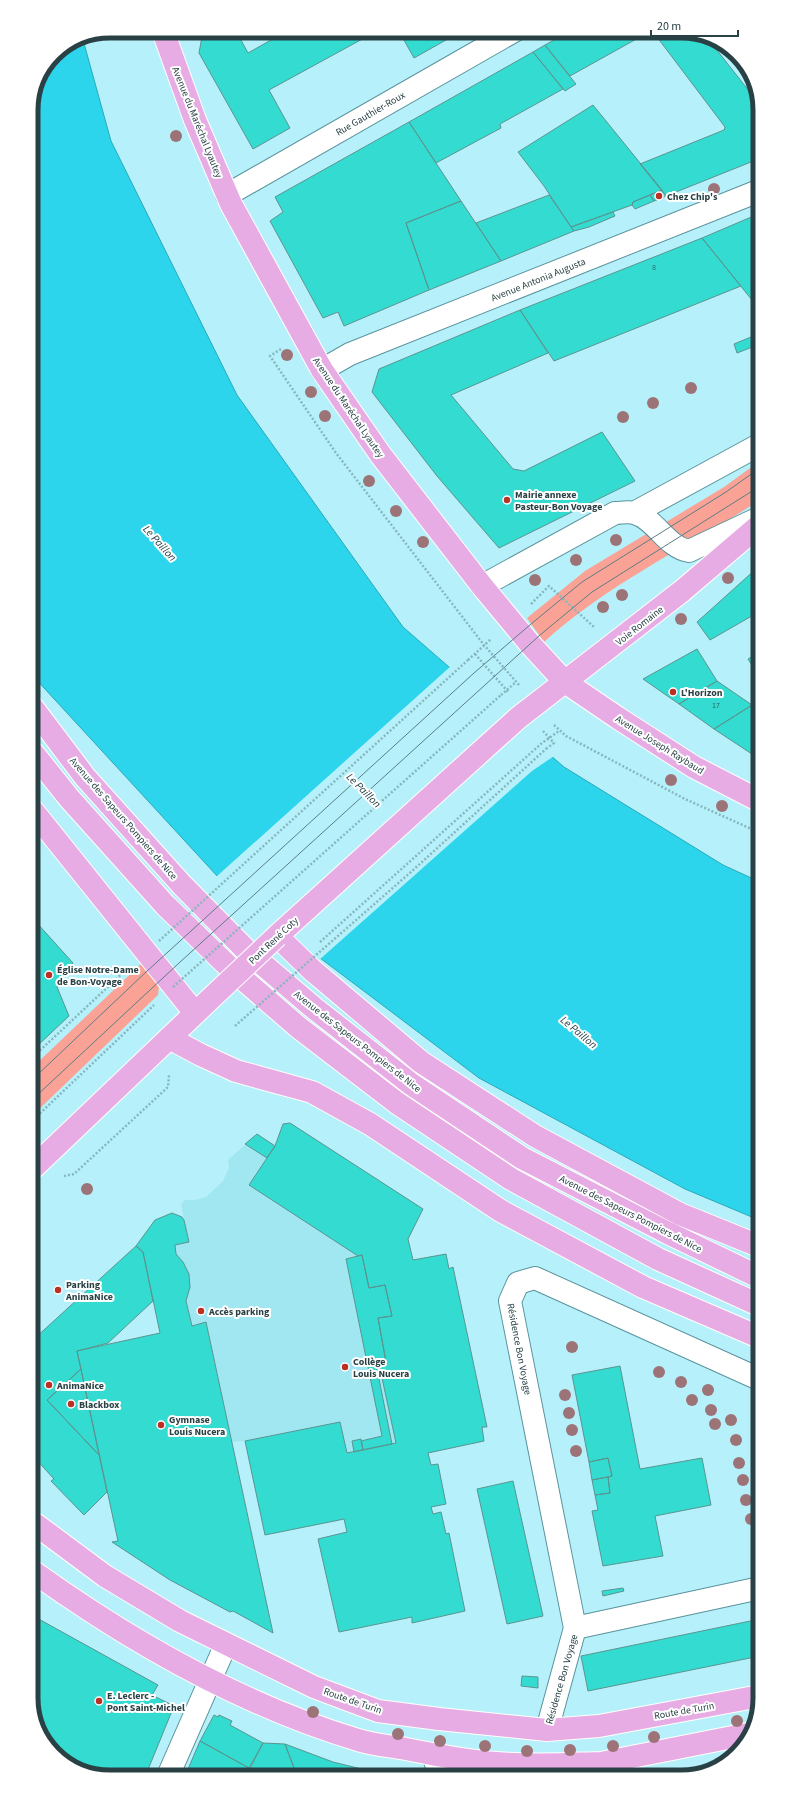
<svg xmlns="http://www.w3.org/2000/svg" width="791" height="1808" viewBox="0 0 791 1808" font-family="'Source Sans 3',sans-serif">
<rect width="100%" height="100%" fill="#b6f1fb"/>
<!-- built -->
<path fill="#a1e7f2" d="M290 1123 423 1209 408 1239 412 1260 446 1254 449 1268 453 1267 487 1427 482 1428 484 1441 428 1453 431 1465 438 1464 446 1504 432 1507 433 1514 441 1512 446 1533H449L465 1611 412 1623 411 1617 339 1632 318 1539 347 1532 344 1520 265 1535 245 1441 232 1442 206 1323 192 1326 186 1301 190 1287 189 1274 183 1262 176 1254 175 1245 189 1242 181 1204 185 1200H195L206 1197 223 1181 229 1168 228 1160 257 1134 275 1145 283 1124Z"/>
<!-- green -->
<path fill="#faa295" d="M757 463V502C685 548 608 584 544 642L527 618 585 571 724 487Z
M142 963 159 986 158 995 34 1114V1066Z"/>
<!-- water -->
<path fill="#2cd5eb" stroke="#2ba9b9" d="M82 36 111 141 237 395 403 627 564 767 723 865 758 881 759 1220 685 1189 479 1078 230 890 33 676 31 105 37 79 54 54Z"/>
<!-- pier -->
<path fill="#b6f1fb" d="M451 666 554 756 532 771 319 960 229 891 216 877Z"/>
<!-- building -->
<path fill="#33dbd1" stroke="#5b9590" d="M203 31H236L248 53 287 31H377L269 90 290 128 253 149 199 53Z
M399 31H462L414 58Z
M570 31H687L709 40 756 100V160L666 196 640 164 724 130 725 127 657 37 649 32 570 76 545 45Z
M545 45 554 57 576 84 565 91 533 52Z
M533 52 563 89 500 124 501 128 436 163 409 122Z
M593 105 662 190 633 202 632 205 571 227 544 186 518 152Z
M409 122 461 201 406 223 429 290 344 326 338 312 323 318 270 221 283 212 275 197Z
M662 190 666 196 654 201 650 195Z
M549 195 574 231 501 261 476 223Z
M650 195 654 201 635 209 632 205 633 202Z
M461 201 501 261 429 290 406 223Z
M613 212 615 216 589 227 574 231 571 227Z
M756 215V305L702 238Z
M702 238 741 286 554 361 520 310Z
M520 310 548 353 451 395 513 469 524 471 602 432 635 481 499 548 437 476 372 392 379 369Z
M751 337 755 346 737 353 734 344Z
M757 568V613L710 640 697 622Z
M757 619V633L751 622Z
M697 649 717 681 679 704 643 679Z
M757 654V673L748 659Z
M717 681 752 705 714 729 679 704Z
M757 702 758 758 714 729Z
M36 922 73 963 57 987 69 1016 34 1049 33 923Z
M290 1123 423 1209 408 1239 413 1260 446 1254 449 1269 453 1267 487 1427H482L484 1441 428 1453 431 1465 438 1464 446 1504 431 1507 433 1514 441 1512 446 1534 449 1533 465 1611 412 1623V1617L339 1632 318 1539 347 1532 344 1519 265 1535 245 1441 340 1422 347 1453 396 1443 379 1364 386 1362 378 1318 392 1316 385 1285 369 1288 362 1255 358 1256 249 1185 275 1146 283 1124Z
M257 1134 275 1146 267 1158 245 1144Z
M172 1213 182 1217 184 1220 189 1242 175 1245 176 1254 183 1262 189 1274 190 1287 186 1301 192 1326 206 1322 273 1633 233 1611 230 1612 170 1580 112 1542 118 1541 77 1351 160 1333 143 1252 136 1246 155 1220Z
M136 1246 143 1252 153 1301 108 1343 77 1351 81 1369 47 1400 99 1455 107 1492 84 1515 51 1481 54 1479 35 1458 34 1339Z
M362 1255 369 1288 385 1285 392 1316 378 1318 386 1362 376 1364 392 1444 363 1450 361 1441 382 1436 346 1259Z
M620 1366 640 1469 702 1458 711 1505 655 1516 663 1556 603 1566 592 1511 598 1510 595 1495 610 1493 608 1477 612 1476 608 1458 589 1462 572 1375Z
M81 1369 99 1455 47 1400Z
M361 1439 363 1450 354 1452 352 1441Z
M608 1458 612 1476 592 1480 589 1462Z
M608 1477 610 1493 595 1495 592 1480Z
M513 1481 543 1616 507 1624 477 1489Z
M623 1588 624 1591 603 1596 602 1591Z
M35 1617 158 1685 152 1695 174 1706 145 1777H104L62 1761 35 1724Z
M760 1619V1656L588 1691 581 1656Z
M522 1676 538 1677V1688L521 1686Z
M214 1715 218 1717 219 1715 232 1721 230 1725 263 1743 249 1768 200 1741Z
M200 1741 249 1768 246 1776H185Z
M263 1743 285 1744 297 1776H246Z
M285 1744 333 1762 386 1775 297 1776Z"/>
<g fill="none" stroke-linecap="round" stroke-linejoin="round">
<!-- minor casing -->
<g stroke="#5a939c" stroke-width="24">
<path id="minor" d="M227 195 514 31
M322 370 350 354 756 192
M634 513 757 446
M482 586 615 513C621 513 628 511 634 513 656 519 666 547 689 551L757 519
M575 1628 510 1301 518 1283 535 1278 759 1379
M547 1730 575 1628 760 1588
M433 1755 440 1775
M168 1776 226 1644"/>
</g>
<!-- major casing -->
<g stroke="#fff" stroke-width="24">
<path id="major" d="M163 31 195 120 231 204 322 370 380 454 482 586 530 644 565 682 618 718 694 767 758 800
M757 527 682 591 518 718 277 936 312 970 421 1062 535 1136 680 1214 759 1246
M33 708 85 777 182 885 247 951 314 1008 411 1084 522 1158 668 1233 759 1277
M33 753 69 798 165 905 230 968 298 1027 397 1103 511 1179 658 1259 759 1305
M33 811 195 1013
M169 1038 201 1055 236 1071 312 1092 370 1124 501 1211 643 1287 759 1337
M34 1167 206 1003
M35 1524 105 1576 180 1621 314 1687 378 1711 439 1719 547 1730 599 1726 760 1696
M35 1573C133 1643 242 1705 358 1740 373 1745 390 1746 406 1749 436 1755 466 1761 497 1763 531 1766 566 1764 601 1763L748 1734"/>
</g>
<!-- path -->
<path stroke="#87b6be" stroke-width="2.5" stroke-dasharray="2 2" stroke-linecap="butt" d="M281 349 270 356 336 453 484 645 519 685
M531 604 549 586 594 627
M475 654 509 693
M468 660 491 639
M501 695 516 682
M554 725 566 736 685 799 758 832
M543 731 554 743 547 748
M320 942 542 743 559 731
M34 1056 127 969
M34 1119 154 1005
M64 1176 74 1174 168 1087 169 1075"/>
<!-- minor -->
<use href="#minor" stroke="#fff" stroke-width="22"/>
<!-- major -->
<use href="#major" stroke="#e8ace5" stroke-width="22"/>
<!-- tram -->
<path stroke="#5a7e84" stroke-width="1" d="M34 1078 146 972 474 673 531 624 582 582 726 492 757 470
M34 1098 179 963 540 635 592 592 757 488"/>
<!-- major-bridge casing -->
<g stroke="#fff" stroke-width="24" stroke-linecap="butt">
<path id="major-bridge" d="M208 1001 277 936"/>
</g>
<!-- path-bridge -->
<path stroke="#87b6be" stroke-width="2.5" stroke-dasharray="2 2" stroke-linecap="butt" d="M159 941 468 660
M173 987 501 695
M235 1026 411 872 547 748"/>
<!-- major-bridge -->
<use href="#major-bridge" stroke="#e8ace5" stroke-width="22"/>
</g>
<!-- trees -->
<g fill="#9c7376">
<circle cx="176" cy="136" r="6"/>
<circle cx="714" cy="189" r="6"/>
<circle cx="287" cy="355" r="6"/>
<circle cx="691" cy="388" r="6"/>
<circle cx="311" cy="392" r="6"/>
<circle cx="653" cy="403" r="6"/>
<circle cx="325" cy="416" r="6"/>
<circle cx="623" cy="417" r="6"/>
<circle cx="369" cy="481" r="6"/>
<circle cx="396" cy="511" r="6"/>
<circle cx="616" cy="540" r="6"/>
<circle cx="423" cy="542" r="6"/>
<circle cx="576" cy="560" r="6"/>
<circle cx="728" cy="578" r="6"/>
<circle cx="535" cy="580" r="6"/>
<circle cx="622" cy="595" r="6"/>
<circle cx="603" cy="607" r="6"/>
<circle cx="681" cy="619" r="6"/>
<circle cx="671" cy="780" r="6"/>
<circle cx="722" cy="806" r="6"/>
<circle cx="87" cy="1189" r="6"/>
<circle cx="572" cy="1347" r="6"/>
<circle cx="659" cy="1372" r="6"/>
<circle cx="681" cy="1382" r="6"/>
<circle cx="708" cy="1390" r="6"/>
<circle cx="565" cy="1395" r="6"/>
<circle cx="692" cy="1400" r="6"/>
<circle cx="711" cy="1410" r="6"/>
<circle cx="569" cy="1413" r="6"/>
<circle cx="731" cy="1420" r="6"/>
<circle cx="715" cy="1424" r="6"/>
<circle cx="572" cy="1430" r="6"/>
<circle cx="736" cy="1440" r="6"/>
<circle cx="576" cy="1451" r="6"/>
<circle cx="739" cy="1463" r="6"/>
<circle cx="743" cy="1480" r="6"/>
<circle cx="746" cy="1500" r="6"/>
<circle cx="751" cy="1519" r="6"/>
<circle cx="313" cy="1712" r="6"/>
<circle cx="737" cy="1721" r="6"/>
<circle cx="398" cy="1734" r="6"/>
<circle cx="654" cy="1737" r="6"/>
<circle cx="440" cy="1741" r="6"/>
<circle cx="485" cy="1746" r="6"/>
<circle cx="613" cy="1746" r="6"/>
<circle cx="570" cy="1750" r="6"/>
<circle cx="527" cy="1751" r="6"/>
</g>
<!-- markers -->
<g fill="#bc2f25" stroke="#fff" stroke-width="1.5">
<circle cx="659" cy="196" r="4"/>
<circle cx="507" cy="500" r="4"/>
<circle cx="673" cy="692" r="4"/>
<circle cx="49" cy="975" r="4"/>
<circle cx="58" cy="1290" r="4"/>
<circle cx="201" cy="1311" r="4"/>
<circle cx="345" cy="1367" r="4"/>
<circle cx="49" cy="1385" r="4"/>
<circle cx="71" cy="1404" r="4"/>
<circle cx="161" cy="1425" r="4"/>
<circle cx="99" cy="1701" r="4"/>
</g>
<g text-anchor="middle" stroke-width="4" stroke-linejoin="round" paint-order="stroke">
<!-- number labels -->
<g font-size="8" fill="#2c6868">
<text x="654" y="270">8</text>
<text x="716" y="708">17</text>
</g>
<!-- street labels -->
<g font-size="10" fill="#294145" stroke="#fff">
<text transform="translate(370 113) rotate(-30)" y="4">Rue Gauthier-Roux</text>
<text transform="translate(198 122) rotate(68)" y="4">Avenue du Maréchal Lyautey</text>
<text transform="translate(538 279) rotate(-22)" y="4">Avenue Antonia Augusta</text>
<text transform="translate(349 407) rotate(56)" y="4">Avenue du Maréchal Lyautey</text>
<text transform="translate(639 625) rotate(-38)" y="4">Voie Romaine</text>
<text transform="translate(660 744) rotate(32)" y="4">Avenue Joseph Raybaud</text>
<text transform="translate(124 818) rotate(49)" y="4">Avenue des Sapeurs Pompiers de Nice</text>
<text transform="translate(273 940) rotate(-43)" y="4">Pont René Coty</text>
<text transform="translate(358 1041) rotate(38)" y="4">Avenue des Sapeurs Pompiers de Nice</text>
<text transform="translate(631 1213) rotate(27)" y="4">Avenue des Sapeurs Pompiers de Nice</text>
<text transform="translate(520 1349) rotate(79)" y="4">Résidence Bon Voyage</text>
<text transform="translate(561 1679) rotate(-74)" y="4">Résidence Bon Voyage</text>
<text transform="translate(353 1700) rotate(19)" y="4">Route de Turin</text>
<text transform="translate(684 1710) rotate(-10)" y="4">Route de Turin</text>
</g>
<!-- poi labels -->
<g font-size="10" font-weight="bold" fill="#294145" stroke="#fff" text-anchor="start">
<text x="667" y="200">Chez Chip's</text>
<text x="515" y="498">Mairie annexe<tspan x="515" dy="12">Pasteur-Bon Voyage</tspan></text>
<text x="681" y="696">L'Horizon</text>
<text x="57" y="973">Église Notre-Dame<tspan x="57" dy="12">de Bon-Voyage</tspan></text>
<text x="66" y="1288">Parking<tspan x="66" dy="12">AnimaNice</tspan></text>
<text x="209" y="1315">Accès parking</text>
<text x="353" y="1365">Collège<tspan x="353" dy="12">Louis Nucera</tspan></text>
<text x="57" y="1389">AnimaNice</text>
<text x="79" y="1408">Blackbox</text>
<text x="169" y="1423">Gymnase<tspan x="169" dy="12">Louis Nucera</tspan></text>
<text x="107" y="1699">E. Leclerc -<tspan x="107" dy="12">Pont Saint-Michel</tspan></text>
</g>
<!-- water labels -->
<g font-size="11" font-style="italic" fill="#204045" stroke="#fff">
<text transform="translate(160 543) rotate(48)" y="4">Le Paillon</text>
<text transform="translate(364 790) rotate(45)" y="4">Le Paillon</text>
<text transform="translate(579 1032) rotate(40)" y="4">Le Paillon</text>
</g>
</g>
<!-- crop -->
<path d="M0 0H791V1808H0ZM110 38H681A72 72 0 0 1 753 110V1698A72 72 0 0 1 681 1770H110A72 72 0 0 1 38 1698V110A72 72 0 0 1 110 38Z" fill="#fff" fill-rule="evenodd"/>
<path fill="none" stroke="#294145" stroke-width="5" d="M110 38H681A72 72 0 0 1 753 110V1698A72 72 0 0 1 681 1770H110A72 72 0 0 1 38 1698V110A72 72 0 0 1 110 38Z"/>
<!-- scale -->
<path d="M651 30v6h87v-6" fill="none" stroke="#294145" stroke-width="2"/>
<text x="657" y="30" font-size="12" fill="#294145" stroke="#ffffff" stroke-width="3" paint-order="stroke">20 m</text>
</svg>
